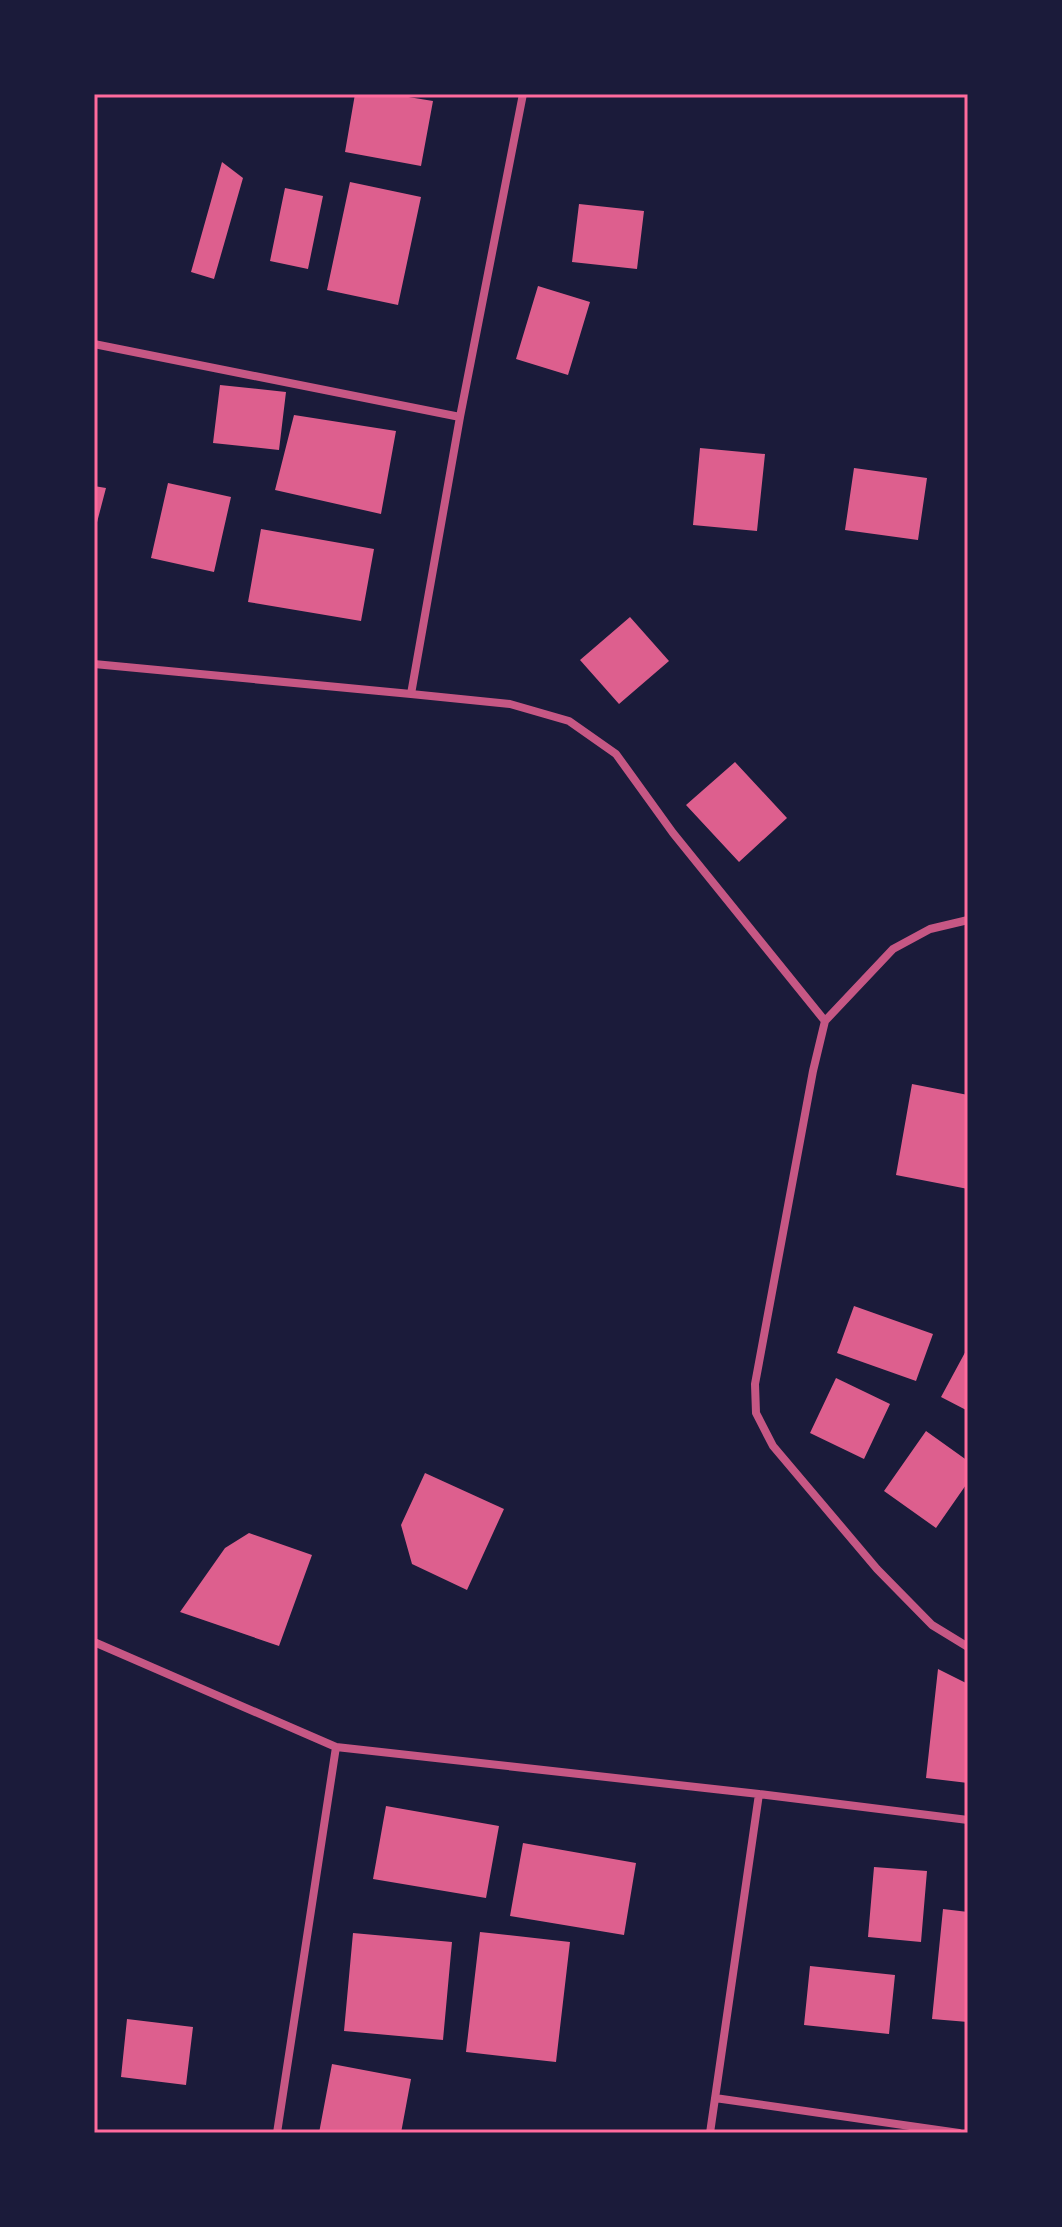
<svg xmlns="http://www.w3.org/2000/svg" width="1062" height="2227" viewBox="0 0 1062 2227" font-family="Lato,sans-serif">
<rect width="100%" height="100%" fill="#1b1b3a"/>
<!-- building -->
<path fill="#dd5f8e" d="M355 94H390L433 101 421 166 345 152Z
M222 162 243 178 214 279 191 272Z
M350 182 421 197 398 305 327 290Z
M285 188 323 196 308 269 270 261Z
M579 204 644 211 637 269 572 262Z
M538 286 590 302 568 375 516 359Z
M220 385 286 392 279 450 213 443Z
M294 415 396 431 381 514 275 490Z
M700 448 765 454 757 531 693 525Z
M854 468 927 478 918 540 845 530Z
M168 483 231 497 214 572 151 558Z
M94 486 106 488 95 530 94 529Z
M261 529 374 549 361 621 248 602Z
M630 617 669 661 619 704 580 660Z
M735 762 787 818 739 862 686 805Z
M912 1084 968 1095V1189L896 1175Z
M854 1306 933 1334 916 1381 837 1353Z
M968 1347V1411L941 1397Z
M836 1378 890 1404 864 1459 810 1433Z
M926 1431 968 1461V1482L936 1528 884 1491Z
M425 1473 504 1509 467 1590 412 1564 401 1525Z
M249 1533 312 1555 279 1646 180 1612 225 1548Z
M938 1669 968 1684V1783L926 1778Z
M386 1806 499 1826 486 1898 373 1879Z
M523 1843 636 1863 624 1935 510 1916Z
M874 1867 927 1871 921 1942 868 1937Z
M943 1909 968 1912V2022L932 2019Z
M480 1932 570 1942 556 2062 466 2052Z
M353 1933 452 1942 443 2040 344 2031Z
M810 1966 895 1975 889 2034 804 2025Z
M127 2019 193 2027 186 2085 121 2077Z
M332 2064 411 2079 401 2133H319Z"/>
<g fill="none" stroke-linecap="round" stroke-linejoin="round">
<!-- minor -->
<path stroke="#c65784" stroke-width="8" d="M94 344 460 417 523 94
M460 417 411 694 510 704 569 721 616 754 673 833 825 1021
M94 664 411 694
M968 920 930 929 893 949 825 1021 813 1071 755 1384 756 1413 773 1446 877 1569 932 1625 968 1647
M94 1642 336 1747 759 1794 968 1820
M715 2098 959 2133
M277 2133 336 1747
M710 2133 759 1794"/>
</g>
<!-- border -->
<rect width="1062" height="2227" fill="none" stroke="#1b1b3a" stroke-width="192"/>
<rect x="96" y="96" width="870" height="2035" fill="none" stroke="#ff6b9d" stroke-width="3"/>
</svg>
